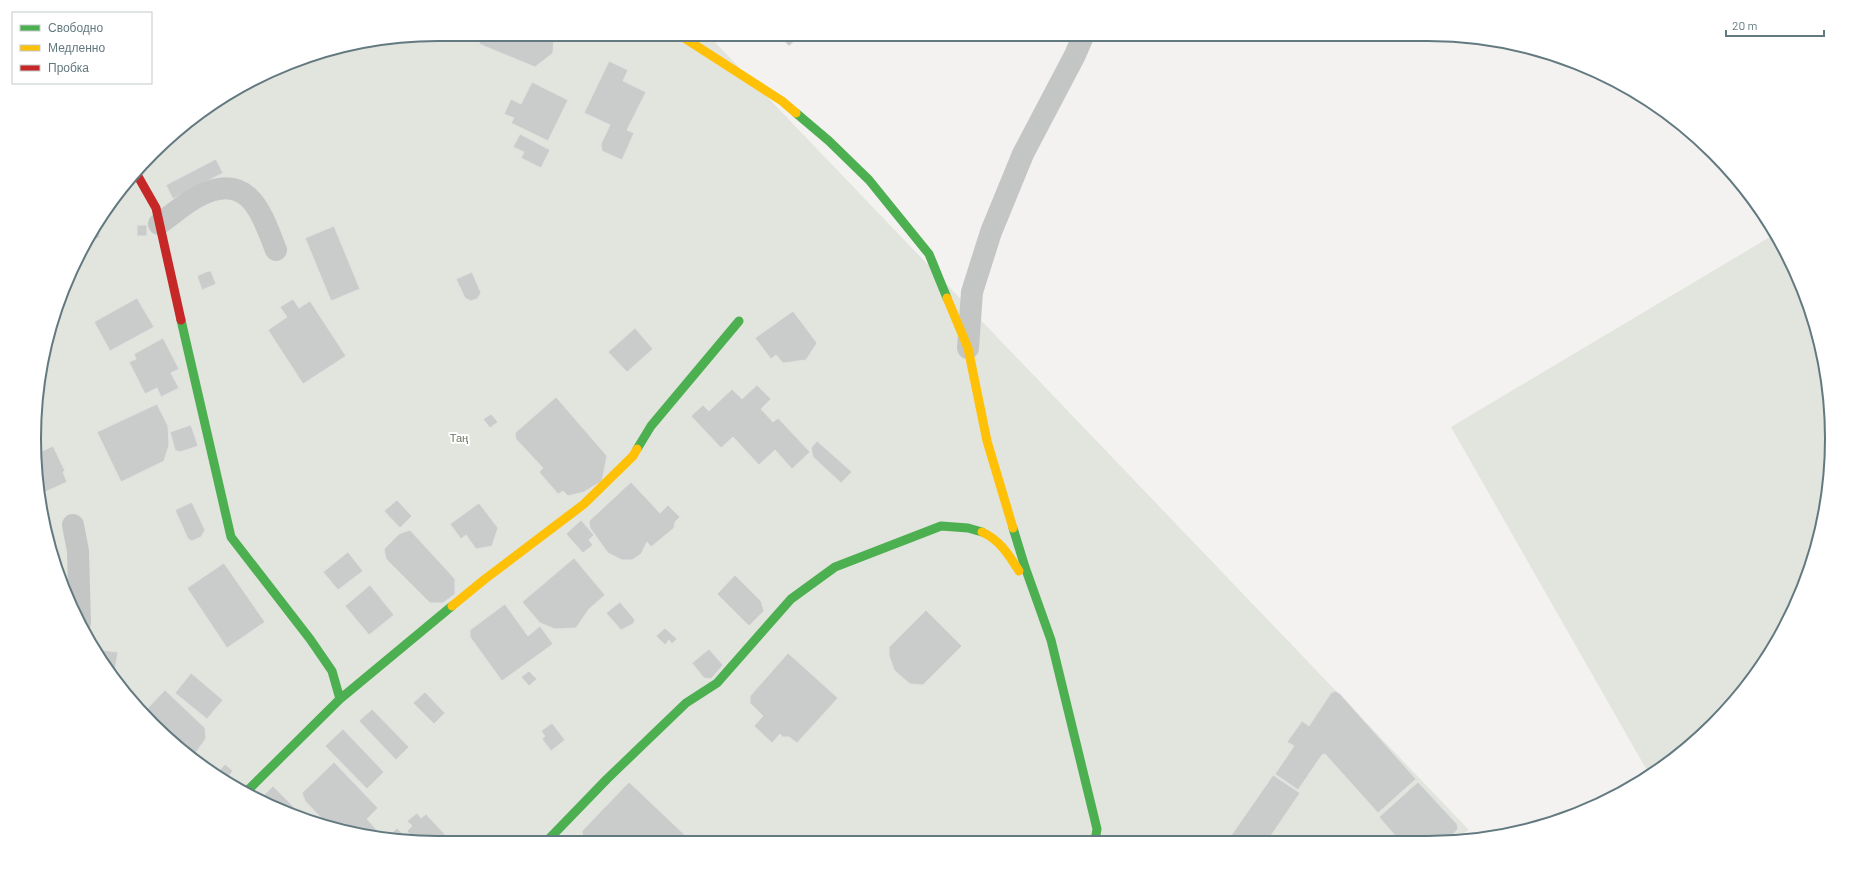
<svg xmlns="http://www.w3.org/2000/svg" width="1866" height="877" viewBox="0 0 1866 877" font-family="Barlow,sans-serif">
<rect width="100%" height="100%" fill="#f3f2f0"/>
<!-- green -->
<path fill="#e2e4de" d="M439 34H707L1469 830 1452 840 438 843 359 835 284 812 236 789 172 743 134 705 88 641 56 569 42 517 34 438 42 360 56 308 88 236 134 172 172 134 236 88 308 56 360 42Z
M1775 234 1801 283 1824 359 1832 438 1824 517 1801 593 1749 685 1674 759 1649 774 1451 427Z"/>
<!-- building -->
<path fill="#cacccc" stroke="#e2e2e0" d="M483 34H554L553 53 535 67 479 44Z
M778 34H802L789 46Z
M609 61 628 70 623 81 646 92 627 130 634 133 622 160 602 151 601 144 610 125 584 113Z
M532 82 568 100 548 141 511 123 514 118 504 114 511 99 521 104Z
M520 134 550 150 541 168 521 158 524 152 513 147Z
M216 159 223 173 173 199 166 185Z
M98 223 100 237 84 246 88 236Z
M137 225H147V236H137Z
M334 226 360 289 331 301 305 238Z
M208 271H211L216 284 202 290 197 276Z
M472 272 481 293 477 299 471 301 465 298 456 279Z
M137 298 154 327 110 351 94 322Z
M293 299 299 308 310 301 346 356 303 384 268 330 287 317 280 307Z
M793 311 817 343 806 360 783 363 776 355 771 359 755 338Z
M635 328 653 349 627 372 608 352Z
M163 338 179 369 171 373 179 388 161 397 157 388 145 394 129 362 136 359 134 354Z
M757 385 771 399 761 409 773 422 778 418 810 452 792 469 775 450 759 465 733 437 721 448 691 416 703 405 709 411 732 389 742 399Z
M556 397 607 456 602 481 584 492 568 496 563 491 558 494 539 472 543 468 516 439 515 433Z
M157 404 168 426 169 445 164 461 121 482 97 432Z
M491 414 498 422 490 428 483 419Z
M191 425 198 446 180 452 175 450 170 432Z
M817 441 852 472 841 483 813 457 811 448Z
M53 446 65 471 63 472 67 482 45 492 38 476 36 454Z
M631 482 660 513 668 505 680 517 675 522 674 528 651 547 647 542 641 554 632 560H622L608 553 590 528 589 521Z
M397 500 412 516 400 528 384 511Z
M192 502 205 530 201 537 192 541 188 539 175 510Z
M479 503 498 528 492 546 476 549 466 535 461 539 450 524Z
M581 520 594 535 589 540 593 545 583 553 566 534Z
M410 530 455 579V594L443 603H430L386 559 384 549 399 534Z
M348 552 363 571 338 590 323 572Z
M574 558 605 595 589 609 576 628 555 629 540 623 522 602Z
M224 563 265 622 227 648 187 588Z
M735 575 761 601 764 611 749 626 717 594Z
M370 585 394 615 369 635 345 606Z
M620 602 635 620 633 624 621 630 606 613Z
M505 604 528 636 540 626 553 644 502 681 470 637V630Z
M926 610 962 646 923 685 910 684 894 670 889 655V647Z
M665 628 677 639 672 644 669 640 665 645 656 636Z
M709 649 723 665 711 679 704 678 692 663Z
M101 650 118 652 114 676 100 657Z
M788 653 838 698 797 743 789 737H782L780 734 772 743 754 726 763 716 750 703V696Z
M529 671 537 679 529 686 521 677Z
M191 673 223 700 207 719 175 693Z
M165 690 205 728 206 738 195 754 189 755 172 743 143 713Z
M1335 691 1340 694 1416 779 1378 813 1325 754 1322 755 1298 790 1275 774 1294 746 1287 742 1302 721 1309 726 1331 693Z
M425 692 445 713 434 724 413 703Z
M372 709 409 747 396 760 359 721Z
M552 723 565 740 551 751 542 739 545 736 541 731Z
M343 729 384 772 367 789 325 746Z
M334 762 378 808 367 819 384 838 359 835 329 826 305 801 302 793Z
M225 764 233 771 226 779 218 772Z
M1273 775 1300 793 1268 840H1228Z
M629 782 688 838 684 842 583 843 582 831Z
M1418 782 1457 824 1458 829 1448 840H1399L1379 817Z
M273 786 306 819 284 812 259 800Z
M417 813 421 818 426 814 451 841 448 843H438L415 841 407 831 412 826 407 821Z
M397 828 408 839 407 840 387 838Z"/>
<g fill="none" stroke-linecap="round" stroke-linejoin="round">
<!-- street -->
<path stroke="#c4c6c6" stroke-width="22" d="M159 224C172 215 185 203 199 196 249 171 261 212 276 250
M968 348 972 292 991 232 1023 154 1075 55 1084 34
M73 525 78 551 80 623"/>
<!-- fast -->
<path stroke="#4caf50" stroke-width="9" d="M796 113 829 141 869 180 929 254 947 298
M181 320 231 537 310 639 332 671 340 699
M637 449 651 426 739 321
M1013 528 1025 567 1051 640 1097 829 1095 841
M245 793 340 699 452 606
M545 843 607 779 686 703 717 683 791 599 835 567 941 526 968 528 982 532"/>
<!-- slow -->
<path stroke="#ffc107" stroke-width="9" d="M678 34 782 101 796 113
M947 298 968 348 987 441 1013 528
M982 532C1000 540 1009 555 1019 571
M452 606 485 579 584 504 633 456 637 449"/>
<!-- jam -->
<path stroke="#c62828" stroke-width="9" d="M135 171 156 208 181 320"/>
</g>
<g text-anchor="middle" stroke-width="4" stroke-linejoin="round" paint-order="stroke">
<!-- park labels -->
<g font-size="11" fill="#6b7762" stroke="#fff">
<text x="459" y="442">Таң</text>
</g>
</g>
<!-- crop -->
<path d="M0 0H1866V877H0ZM438 41H1428A397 397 0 0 1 1825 438V439A397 397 0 0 1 1428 836H438A397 397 0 0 1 41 439V438A397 397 0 0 1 438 41Z" fill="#fff" fill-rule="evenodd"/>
<path fill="none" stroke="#637980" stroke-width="2" d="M438 41H1428A397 397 0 0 1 1825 438V439A397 397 0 0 1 1428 836H438A397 397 0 0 1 41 439V438A397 397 0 0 1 438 41Z"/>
<!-- legend -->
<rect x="12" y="12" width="140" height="72" fill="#ffffff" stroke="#c1c9cc"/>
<rect x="20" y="25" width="20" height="6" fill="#4caf50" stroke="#c1c9cc"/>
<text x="48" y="32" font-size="12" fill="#637980">Свободно</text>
<rect x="20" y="45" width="20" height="6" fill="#ffc107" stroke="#c1c9cc"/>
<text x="48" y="52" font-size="12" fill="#637980">Медленно</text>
<rect x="20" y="65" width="20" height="6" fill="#c62828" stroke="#c1c9cc"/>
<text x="48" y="72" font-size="12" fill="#637980">Пробка</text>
<!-- scale -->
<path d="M1726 30v6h98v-6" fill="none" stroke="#637980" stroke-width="2"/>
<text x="1732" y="30" font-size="12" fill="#637980" stroke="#ffffff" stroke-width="3" paint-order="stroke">20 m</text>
</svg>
